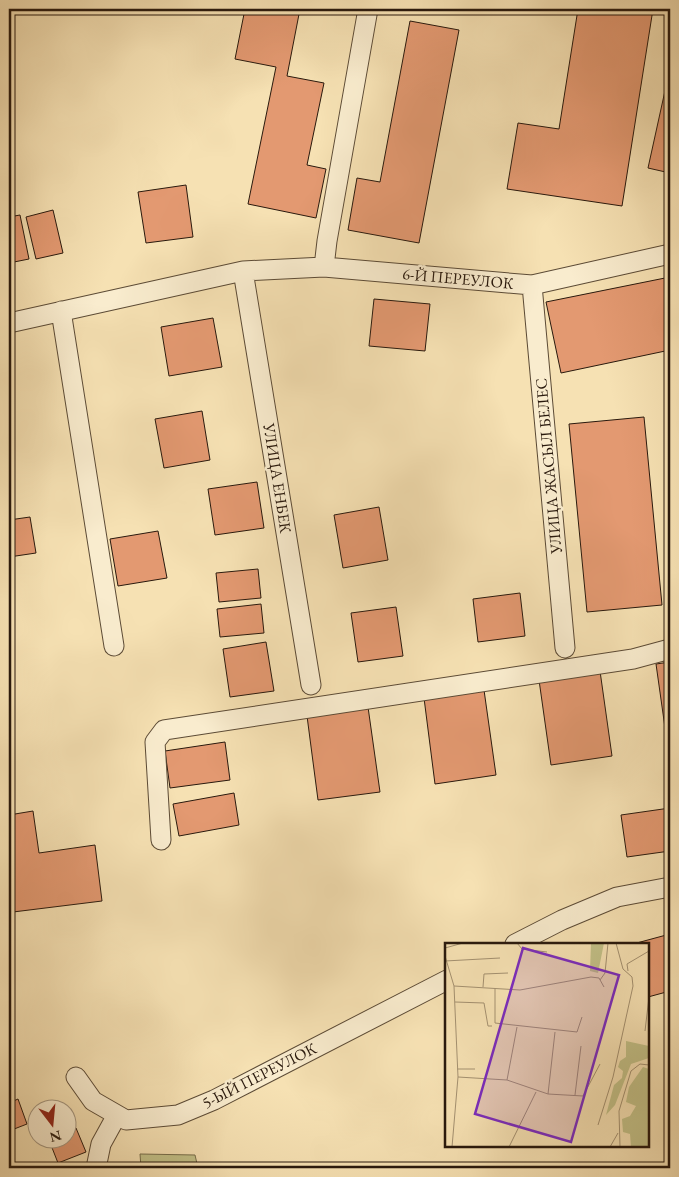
<svg xmlns="http://www.w3.org/2000/svg" width="679" height="1177" viewBox="0 0 679 1177" font-family="'EB Garamond',serif">
<rect width="100%" height="100%" fill="#f6e1b3"/>
<filter id="stains"><feTurbulence type="fractalNoise" baseFrequency=".004" numOctaves="4"/><feColorMatrix values="0 0 0 0 .2 0 0 0 0 .09 0 0 0 0 .02 0 0 0 .5 -.17"/></filter>
<radialGradient id="worn" r=".72"><stop offset=".6" stop-color="#630" stop-opacity="0"/><stop offset="1" stop-color="#630" stop-opacity=".3"/></radialGradient>
<!-- green -->
<path fill="#c3c188" stroke="#766d4a" d="M140 1154 195 1155 198 1168H141Z"/>
<!-- building -->
<path fill="#e39971" stroke="#29190d" d="M245 9H300L287 76 324 83 307 165 326 169 316 218 248 204 276 67 235 59Z
M578 9H653L622 206 507 189 518 123 559 129Z
M410 21 459 30 419 243 348 230 357 178 380 182Z
M670 68V173L648 168Z
M186 185 193 237 146 243 138 192Z
M53 210 63 253 36 259 26 217Z
M20 215 29 259 9 263V217Z
M670 277V350L561 373 546 302Z
M374 299 430 304 425 351 369 346Z
M213 318 222 367 169 376 161 327Z
M202 411 210 460 164 468 155 419Z
M644 417 662 605 587 612 569 424Z
M257 482 264 528 215 535 208 489Z
M379 507 388 560 343 568 334 515Z
M30 517 36 553 9 557V520Z
M158 531 167 578 118 586 110 539Z
M258 569 261 598 219 602 216 573Z
M520 593 525 636 478 642 473 599Z
M261 604 264 633 220 637 217 609Z
M396 607 403 656 358 662 351 613Z
M266 642 274 691 230 697 223 649Z
M670 662V749H668L656 664Z
M600 671 612 756 551 765 539 680Z
M484 690 496 775 435 784 424 698Z
M368 707 380 792 318 800 307 716Z
M225 742 230 780 170 788 165 751Z
M234 793 239 825 179 836 173 804Z
M670 808V851L627 857 621 815Z
M33 811 39 853 95 845 102 901 13 912 9 884V815Z
M670 934V991L648 997V944H633Z
M18 1099 27 1124 9 1131V1103Z
M76 1128 86 1152 58 1163 49 1140H68V1131Z"/>
<g fill="none" stroke-linecap="round" stroke-linejoin="round">
<!-- minor casing -->
<g stroke="#5c4b36" stroke-width="21">
<path id="minor" d="M324 267 327 241 368 9
M243 271 311 685
M532 285 565 648
M61 311 114 646
M9 323 243 271 324 267 532 285 670 254
M161 840 155 742 164 730 633 659 670 649
M515 944 562 920 617 897 670 887
M76 1077 93 1101 126 1120 178 1115 214 1100 447 980
M96 1168 101 1144 117 1115"/>
</g>
<!-- minor -->
<use href="#minor" stroke="#f9ecce" stroke-width="19"/>
</g>
<g text-anchor="middle" stroke-width="5" stroke-linejoin="round" paint-order="stroke">
<!-- street labels -->
<g font-size="16" fill="#29190d" stroke="#f9ecce">
<text transform="translate(458 278) rotate(5)" y="6">6-Й ПЕРЕУЛОК</text>
<text transform="translate(548 466) rotate(-95)" y="6">УЛИЦА ЖАСЫЛ БЕЛЕС</text>
<text transform="translate(278 478) rotate(81)" y="6">УЛИЦА ЕНБЕК</text>
<text transform="translate(259 1075) rotate(-27)" y="6">5-ЫЙ ПЕРЕУЛОК</text>
</g>
</g>
<!-- overview -->
<g transform="translate(445 943)">
<rect width="204" height="204" fill="#f6e1b3"/>
<path d="M146 0H159L153 30 145 28ZM181 98 204 103V115L186 121 170 162 161 172 169 142 177 135 178 128 173 124 175 118 181 114ZM198 124 204 126V204H186L185 191 178 189 177 176 185 173 191 163 181 159 184 144Z" fill="#c3c188"/>
<path fill="none" stroke="#a49171" stroke-width="1" d="M72 0 77 6 102 9M0 5 18 0M0 13 9 43 13 134 7 204M0 18 55 15M183 28 182 21 204 8M155 37 160 30 163 0M9 43 75 47 146 34 154 35 159 44M38 44 39 31 63 30M50 45V80L132 89 137 74M10 59 39 60 43 83H47M200 88 204 54M12 126H30M13 134 62 137 103 151 138 153 155 121M62 137 72 84M103 151 110 89M130 152 136 103M153 182 168 134 188 43 187 34 178 26 171 0M64 204 91 149M165 204 173 190M175 204 174 168 186 128 195 121 204 122"/>
<path fill="#7b2cbf" fill-opacity="0.15" stroke="#7b2cbf" stroke-width="2.5" d="M78 5 174 32 126 199 30 171Z"/>
<rect width="204" height="204" fill="none" stroke="#29190d" stroke-width="2.5"/>
</g>
<!-- margin -->
<rect width="679" height="1177" fill="none" stroke="#f6e1b3" stroke-width="30"/>
<rect x="10" y="10" width="659" height="1157" fill="none" stroke="#29190d" stroke-width="2.5"/>
<rect x="15" y="15" width="649" height="1147" fill="none" stroke="#29190d"/>
<!-- north arrow -->
<g transform="translate(52 1124) rotate(164)"><circle r="24" fill="#f9ecce" stroke="#a69881"/>
<path d="M0-4L9 19L0 12L-9 19Z" fill="#8f2418"/>
<text y="-8" font-size="14" font-weight="bold" text-anchor="middle" fill="#29190d">N</text>
</g>
<rect width="100%" height="100%" filter="url(#stains)"/>
<rect width="100%" height="100%" fill="url(#worn)"/>
</svg>
